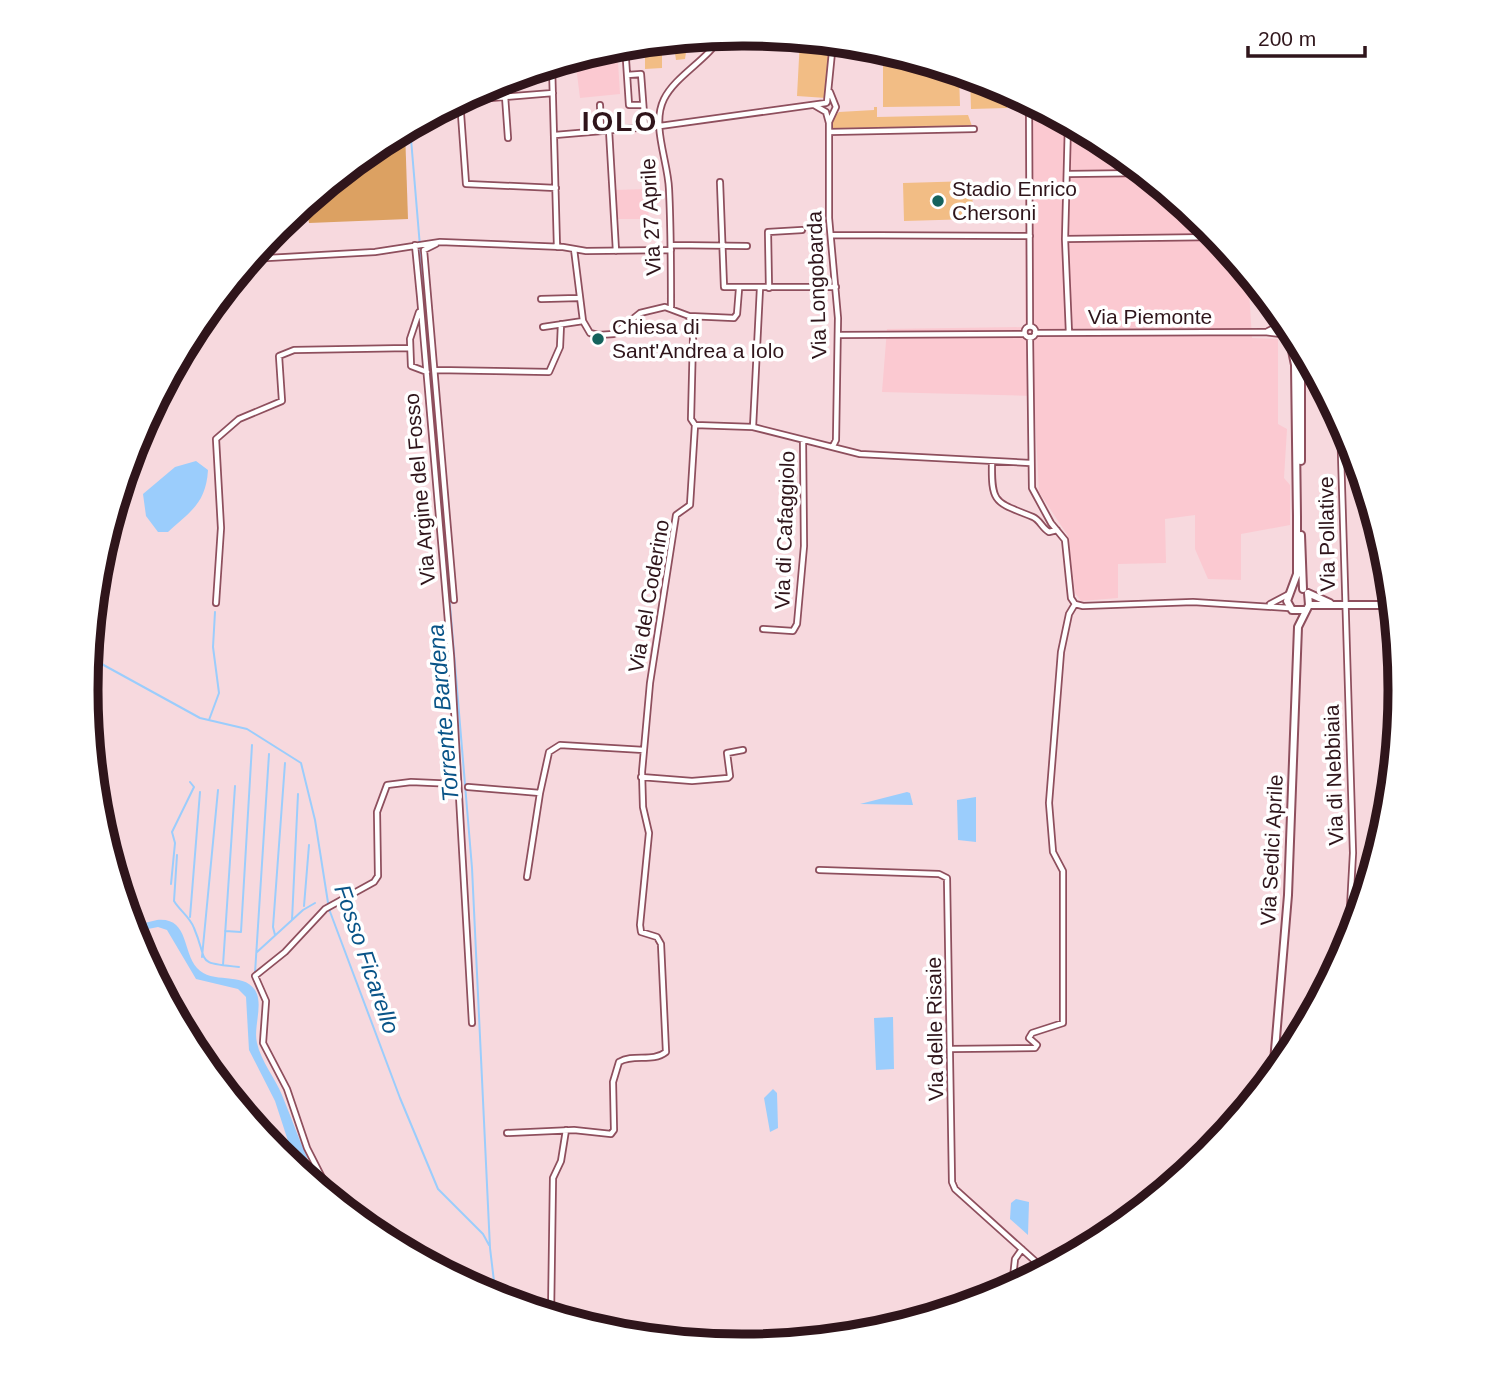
<svg xmlns="http://www.w3.org/2000/svg" width="1486" height="1380" viewBox="0 0 1486 1380" font-family="Helvetica,sans-serif">
<rect width="100%" height="100%" fill="#f7d9de"/>
<!-- built -->
<path fill="#fbc9d1" d="M617 46 620 94 580 98 575 58Z
M1025 99 1108 144 1208 226 1248 275 1252 338 1278 339V424L1287 429 1284 478 1290 485V525L1241 534V580L1208 579 1195 549V515L1165 519 1166 563 1118 564V598L1081 601 1075 593 1068 536 1039 492 1034 396 882 392 887 329 1025 327Z
M646 189 649 219H617L615 190Z"/>
<!-- green -->
<path fill="#f2bd85" d="M698 38V42L687 46 685 59 676 60 675 53 662 54V68L645 69V46L628 47V45Z
M800 39 830 42 826 98 797 96Z
M883 60H917L959 73 960 106 883 107Z
M970 76 1007 90V108L971 109Z
M874 107H877V117L968 115 972 126 976 127 833 128V118L839 112 874 110Z
M972 181 973 219 904 221 903 183Z"/>
<!-- forest -->
<path fill="#dca162" d="M405 130 408 219 309 223 306 203 378 144Z"/>
<!-- water -->
<path fill="#9bcdfc" d="M196 461 208 470C206 503 191 511 168 532H158L146 516 143 494 175 467Z
M907 792 910 793 913 805 860 804Z
M976 797V842L958 840 957 800Z
M157 920C189 917 182 951 197 968 212 985 242 971 255 990 264 1004 253 1027 257 1043 261 1061 275 1078 282 1095 295 1127 306 1158 321 1189L304 1175 290 1147 275 1101 249 1050 246 997 238 989 196 979 167 930 158 927 133 932 132 926Z
M893 1017 894 1069 876 1070 874 1018Z
M773 1089 777 1093 778 1128 770 1132 764 1098Z
M1016 1199 1029 1202 1028 1235 1010 1219 1011 1203Z"/>
<g fill="none" stroke-linecap="round" stroke-linejoin="round">
<!-- stream -->
<path stroke="#9bcdfc" stroke-width="2" d="M410 127 472 868 490 1248 496 1298
M89 657 200 718 247 729 301 763 315 820 329 909 400 1098 438 1189 483 1234 489 1245
M209 720 219 693 213 647 215 612
M177 855 174 901C180 911 190 917 194 928 209 963 194 963 239 967
M171 884 175 843 172 832 194 787 190 782
M304 906 309 845
M190 917 200 792
M292 920 298 794
M225 931 241 932 252 745
M275 935 273 927 285 763
M257 952 303 910 315 903
M202 957 218 790
M223 965 235 786
M255 973 269 754"/>
<!-- street casing -->
<g stroke="#8e4f5d" stroke-width="8">
<path id="street" d="M625 45 629 105H643
M552 65 557 247
M627 75 641 74 645 127
M505 96 508 138
M460 100 466 184 556 188
M466 100 553 93
M827 102 833 42
M1029 102 1030 326
M600 105 601 131
M814 105 826 112 829 123V218L838 318 836 440 833 446
M829 122 836 107 830 92
M1068 123 1065 239 1069 333
M609 130 616 251
M829 132 974 129
M555 135 660 126 826 103
M1068 174 1144 173
M720 182 724 287H836
M832 235 1030 236
M1065 239 1217 237
M436 244 424 250 454 600
M415 245 420 296
M671 245 747 246
M574 249 583 321 590 333 598 335 614 334 640 313 665 307 689 316 734 318 737 314 739 289
M251 259 375 252 440 242 563 247 586 251 671 250
M769 288 768 232 802 230
M420 296 451 656 472 1023
M541 299 578 298
M671 307C671 268 671 228 669 189 668 161 651 125 664 99 676 75 708 60 722 35
M419 312 410 339 411 366 427 372
M689 316 693 338 691 419 695 425
M1024.5 332a5.5 5.5 0 1 1 11 0a5.5 5.5 0 1 1-11 0Z
M543 327 583 321
M1268 331 1286 322
M1035 333 1265 332 1289 335
M838 335 1024 334
M1030 337 1032 488 1051 523 1065 540 1071 598 1075 604 1083 606 1193 602 1289 608
M435 370 549 372 560 347 561 324
M153 414 157 399
M1340 421 1353 853 1348 944
M695 425 753 427 860 454 1030 463
M753 427 760 288
M1349 438 1351 443
M992 462C991 505 996 502 1033 517 1040 520 1042 528 1049 532L1057 530
M216 603 221 528 216 439 239 419 282 401 279 356 294 350 409 348
M1270 604 1289 594
M763 629 793 631 797 624 804 546 803 440
M641 777 692 781 728 778 730 776 727 753 743 750
M468 787 540 793 549 752 560 745 644 750
M819 870 939 874 947 878 952 1182 955 1189 1045 1270
M527 877 540 793
M951 1049 1035 1048 1037 1045 1029 1038 1032 1033 1063 1023V871L1053 852 1049 803 1061 652 1069 614 1075 604
M507 1133 574 1130 611 1134 614 1130 613 1082 619 1062C634 1053 652 1063 666 1052L661 944 657 937 641 932 640 925 649 833 643 807 642 772 650 683 676 515 690 505 695 425
M333 1199 307 1148 287 1089 263 1043 266 1001 255 976 285 952 325 909 374 882 378 876 377 812 387 785 411 782 456 784
M1012 1287 1015 1259 1022 1249
M551 1315 553 1178 561 1161 566 1130"/>
</g>
<!-- secondary casing -->
<g stroke="#8e4f5d" stroke-width="10">
<path id="secondary" d="M1286 322 1295 365 1297 516V574L1287 601 1292 610H1304
M1301 461V348
M1301 535 1303 589
M1308 593 1330 603
M1309 605H1391
M1273 1074 1288 895 1298 627 1309 605 1308 593"/>
</g>
<!-- street -->
<use href="#street" stroke="#fff" stroke-width="4.5"/>
<!-- secondary -->
<use href="#secondary" stroke="#fff" stroke-width="6"/>
</g>
<!-- markers -->
<g fill="#15625c" stroke="#fff" stroke-width="2.5">
<circle cx="938" cy="201" r="7"/>
<circle cx="598" cy="339" r="7"/>
</g>
<g text-anchor="middle" stroke-width="7" stroke-linejoin="round" paint-order="stroke">
<!-- poi labels -->
<g font-size="21" fill="#2f151b" stroke="#fff" text-anchor="start">
<text x="952" y="196">Stadio Enrico<tspan x="952" dy="24">Chersoni</tspan></text>
<text x="612" y="334">Chiesa di<tspan x="612" dy="24">Sant'Andrea a Iolo</tspan></text>
</g>
<!-- street labels -->
<g font-size="21" fill="#2f151b" stroke="#fff">
<text transform="translate(651 217) rotate(-93)" y="7">Via 27 Aprile</text>
<text transform="translate(817 285) rotate(-92)" y="7">Via Longobarda</text>
<text x="1150" y="324">Via Piemonte</text>
<text transform="translate(420 489) rotate(-95)" y="7">Via Argine del Fosso</text>
<text transform="translate(785 530) rotate(-88)" y="7">Via di Cafaggiolo</text>
<text transform="translate(1327 534) rotate(-91)" y="7">Via Pollative</text>
<text transform="translate(649 596) rotate(-80)" y="7">Via del Coderino</text>
<text transform="translate(1334 775) rotate(-92)" y="7">Via di Nebbiaia</text>
<text transform="translate(1272 850) rotate(-87)" y="7">Via Sedici Aprile</text>
<text transform="translate(935 1029) rotate(-91)" y="7">Via delle Risaie</text>
</g>
<!-- water labels -->
<g font-size="23" font-style="italic" fill="#095488" stroke="#fff">
<text transform="translate(443 713) rotate(-95)" y="8">Torrente Bardena</text>
<text transform="translate(367 959) rotate(71)" y="8">Fosso Ficarello</text>
</g>
<!-- district labels -->
<g font-size="28" font-weight="bold" letter-spacing="2" fill="#2f151b" stroke="#fff">
<text x="620" y="131">IOLO</text>
</g>
</g>
<!-- crop -->
<path d="M0 0H1486V1380H0ZM742 46H744A644 644 0 0 1 1388 690V690A644 644 0 0 1 744 1334H742A644 644 0 0 1 98 690V690A644 644 0 0 1 742 46Z" fill="#fff" fill-rule="evenodd"/>
<path fill="none" stroke="#2f151b" stroke-width="9" d="M742 46H744A644 644 0 0 1 1388 690V690A644 644 0 0 1 744 1334H742A644 644 0 0 1 98 690V690A644 644 0 0 1 742 46Z"/>
<!-- scale -->
<path d="M1248 46v10h117v-10" fill="none" stroke="#2f151b" stroke-width="3.5"/>
<text x="1258" y="46" font-size="21" fill="#2f151b" stroke="#ffffff" stroke-width="5" paint-order="stroke">200 m</text>
</svg>
